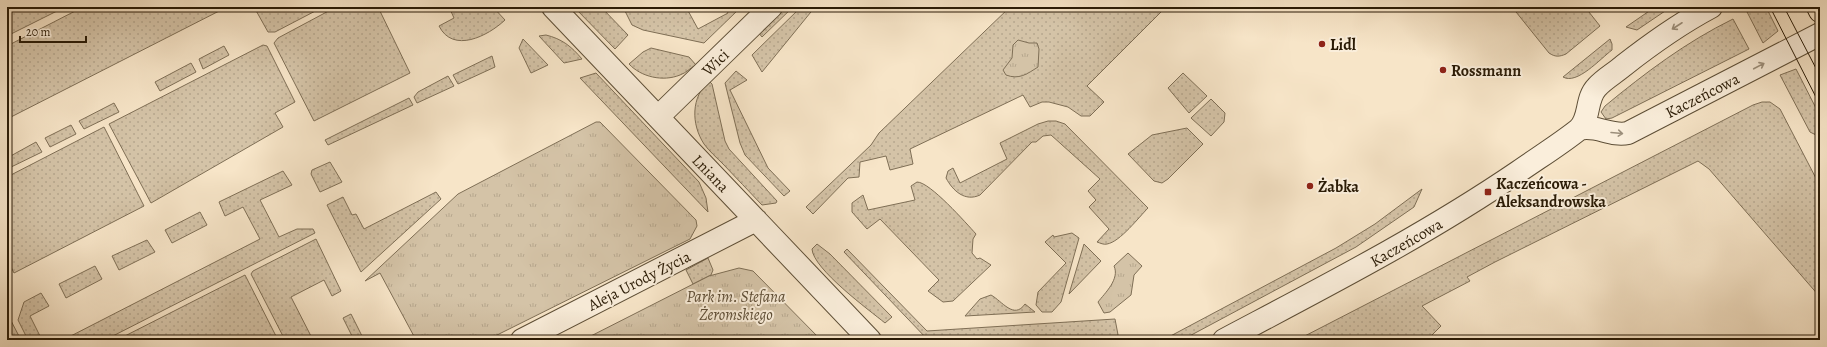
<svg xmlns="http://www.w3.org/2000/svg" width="1827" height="347" viewBox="0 0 1827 347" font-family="Alegreya,serif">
<defs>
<pattern id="grass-dots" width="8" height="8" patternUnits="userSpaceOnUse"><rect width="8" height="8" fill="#d4c3a7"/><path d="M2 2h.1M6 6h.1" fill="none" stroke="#b6a78e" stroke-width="1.8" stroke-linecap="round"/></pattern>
<pattern id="park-tufts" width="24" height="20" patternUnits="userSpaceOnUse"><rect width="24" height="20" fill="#d4c3a7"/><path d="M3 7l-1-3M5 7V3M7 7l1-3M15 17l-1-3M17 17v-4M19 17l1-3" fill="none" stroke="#b6a78e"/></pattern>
</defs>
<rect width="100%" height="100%" fill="#f7e5c8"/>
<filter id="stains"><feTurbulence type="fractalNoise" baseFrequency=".005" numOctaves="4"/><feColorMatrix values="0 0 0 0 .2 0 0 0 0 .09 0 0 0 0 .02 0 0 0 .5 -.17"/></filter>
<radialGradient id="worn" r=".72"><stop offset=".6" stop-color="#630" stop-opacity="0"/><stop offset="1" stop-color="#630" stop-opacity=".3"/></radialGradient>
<!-- grass -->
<path fill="url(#grass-dots)" stroke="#7f6f56" d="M7 7H65L7 36Z
M83 7H227L7 119V46Z
M254 7H323L275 32H268Z
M336 7H378L410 73 314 121 274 43 278 38Z
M449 7H493L505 20C488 36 453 54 439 26L454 18Z
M574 7H601L628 35 615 49Z
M623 7H686L698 29 728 13 725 7H736L738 10 704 43 643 30 632 25Z
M785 7H793L762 37 758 32Z
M801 7H815L762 72 752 55Z
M1010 7H1166L1087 86 1104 102 1090 116H1081L1068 107 1049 102H1042L1030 107 1023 95 910 149 913 164 890 170 886 156 860 162 859 177 848 178 813 214 806 207 871 145 879 133Z
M1512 7H1585L1600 26 1566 54C1559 57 1555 57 1549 53Z
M1655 7H1671L1637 30 1626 27Z
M1755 7H1766L1778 31 1763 43 1746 10Z
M1733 19 1749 49 1612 118 1606 119 1601 112 1605 106C1645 73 1686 42 1733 19Z
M546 35C562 39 571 46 582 59L564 63 539 36Z
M523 39 548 65 531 73 519 48Z
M1610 39 1612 44V50C1600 59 1577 85 1563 77Z
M263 45 267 46 295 102 275 113 283 127 151 203 109 124Z
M224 46 229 55 203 69 199 59Z
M651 48 689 57 696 65C690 68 686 73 680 75 663 82 641 77 629 64L643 52Z
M492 56 495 67 458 84 453 75Z
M191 63 196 72 160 91 155 82Z
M1796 69 1820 116V137L1810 132 1780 75Z
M736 71 747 80 730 90 768 168 790 191 784 196 745 155 740 143 725 83Z
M596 73 699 182 706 198 708 212 580 78Z
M1183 73 1207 96 1189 113 1168 88Z
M448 76 454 86 417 103 414 97 418 92Z
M709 81 712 84 725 141 729 149 777 201 776 203 762 205C749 191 736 178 723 164 717 158 709 151 704 144 691 124 691 97 709 81Z
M409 98 413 105 328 145 325 140Z
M1211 99 1225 113 1224 122 1211 136 1191 118Z
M1762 102H1770L1780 109 1820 186V297L1709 169 1698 161 1495 262 1467 277 1470 281 1422 306 1441 326 1427 340H1297L1753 105Z
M114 103 119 112 84 129 79 121Z
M1048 121H1056L1065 124 1148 208C1139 217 1120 242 1107 244 1104 245 1100 243 1097 242L1109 229 1089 207 1096 200 1088 191 1100 179 1051 135 1043 136 1036 142H1032L980 195C965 202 953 191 946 178L948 171 953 168 960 183 1007 159 1000 143 1038 124Z
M71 125 76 134 50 147 45 138Z
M104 127 144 206 14 273 7 259V177Z
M1187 128 1203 144 1168 179 1162 183 1154 181 1128 154 1152 135Z
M36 142 42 152 7 169V158Z
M330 162 342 182 320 192 311 174 312 170Z
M283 171 292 185 260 200 279 237 297 229H313L315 233 105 340H63L260 239 243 207 225 216 219 202Z
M917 182C930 182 966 223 976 234L973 239 972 253 977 259 980 258 991 265 953 301 943 302 928 291 939 280 880 219 867 229 852 212V203L863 195 868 210 915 200 911 186Z
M1422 189 1414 207 1356 247 1182 340H1163L1336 248 1375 224Z
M436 192 441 199 361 272 327 205 343 197 352 215 356 214 364 229Z
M200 212 207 225 172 243 165 230Z
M1072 233 1079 238 1061 302 1052 312H1042L1036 305 1038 292 1066 263 1045 242 1053 235 1054 237Z
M316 239 341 291 332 296 324 280 291 297 313 340H285L251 274 253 271Z
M147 240 155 252 119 270 112 256Z
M817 244 830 254 892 317 885 323C869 310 813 269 812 249Z
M1084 244 1101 261 1069 294Z
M847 249 927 331 1115 319 1119 340H928L844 252Z
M708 258 713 270 711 275 693 284 686 270Z
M95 266 102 279 66 298 59 284Z
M245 275 278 340H117Z
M41 293 49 306 30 316 42 340H28L18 320 24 302Z
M991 295C1002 301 1014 320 1025 304L1035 312 965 316 980 299Z
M7 313 21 340H7Z
M351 314 364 340H354L343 318Z"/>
<!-- park -->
<path fill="url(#park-tufts)" stroke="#7f6f56" d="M1018 40 1029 43H1037L1039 49 1038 67C1027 74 1019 80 1006 75L1003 70 1012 58 1013 45Z
M596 122H600L696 220 697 226 690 239 487 340H416L380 273 365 281 458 194Z
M1128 253 1142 266 1134 275 1131 295 1110 312 1104 313 1098 302C1105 293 1120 279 1114 266Z
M739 268 753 271 821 340H583L709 276Z"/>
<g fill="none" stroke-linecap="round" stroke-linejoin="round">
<!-- minor casing -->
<g stroke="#5d4e36" stroke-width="24">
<path id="minor" d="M553 7 870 340
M658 117 771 7
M1579 129C1596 124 1611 137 1628 133L1820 34
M522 340 756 220
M1224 340C1324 287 1424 236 1518 172 1538 158 1559 145 1578 130 1591 119 1585 99 1597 87 1604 79 1615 73 1623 66 1651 44 1679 24 1711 7"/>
</g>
<!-- major casing -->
<g stroke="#2a1b06" stroke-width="24">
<path id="major" d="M1818 7 1820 11"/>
</g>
<!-- minor -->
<use href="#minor" stroke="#faeedb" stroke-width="22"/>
<!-- major -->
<use href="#major" stroke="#f7e5c8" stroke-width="22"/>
<!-- tram -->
<path stroke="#2a1b06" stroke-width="1" d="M1770 7 1820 105
M1784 7 1820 76"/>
</g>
<!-- one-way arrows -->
<defs><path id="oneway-shaft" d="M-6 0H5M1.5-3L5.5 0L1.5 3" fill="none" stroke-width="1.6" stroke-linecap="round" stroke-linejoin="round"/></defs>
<g stroke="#9c8f7b">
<use href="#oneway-shaft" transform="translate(1677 26) rotate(147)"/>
<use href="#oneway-shaft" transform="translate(1759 66) rotate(-28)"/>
<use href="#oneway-shaft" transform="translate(1617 133) rotate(5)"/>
</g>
<!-- markers -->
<g fill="#8f2418" stroke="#faeedb" stroke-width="1.5">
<circle cx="1322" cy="44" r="4"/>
<circle cx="1443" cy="70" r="4"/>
<circle cx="1310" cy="186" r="4"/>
<rect x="1484" y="188" width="8" height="8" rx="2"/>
</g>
<g text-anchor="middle" stroke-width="4" stroke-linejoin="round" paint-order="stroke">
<!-- poi labels -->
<g font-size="16" font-weight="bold" fill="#2a1b06" stroke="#faeedb" text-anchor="start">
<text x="1330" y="50">Lidl</text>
<text x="1451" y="76">Rossmann</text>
<text x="1496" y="189">Kaczeńcowa -<tspan x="1496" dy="18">Aleksandrowska</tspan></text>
<text x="1318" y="192">Żabka</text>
</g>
<!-- street labels -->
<g font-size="16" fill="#2a1b06" stroke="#faeedb">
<text transform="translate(715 62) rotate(-44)" y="6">Wici</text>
<text transform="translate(1702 95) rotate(-27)" y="6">Kaczeńcowa</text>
<text transform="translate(711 173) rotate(46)" y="6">Lniana</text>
<text transform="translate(1406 242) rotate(-30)" y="6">Kaczeńcowa</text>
<text transform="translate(639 280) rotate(-27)" y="6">Aleja Urody Życia</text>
</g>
<!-- park labels -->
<g font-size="16" font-style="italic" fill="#5d4d36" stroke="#faeedb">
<text x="736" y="302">Park im. Stefana<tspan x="736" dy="18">Żeromskiego</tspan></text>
</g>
</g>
<!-- margin -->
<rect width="1827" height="347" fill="none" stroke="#f7e5c8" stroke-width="24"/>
<rect x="8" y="8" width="1811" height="331" fill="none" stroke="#2a1b06" stroke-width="2"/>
<rect x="12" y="12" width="1803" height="323" fill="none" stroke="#2a1b06"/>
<!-- scale -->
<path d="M20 36v6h66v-6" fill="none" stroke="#2a1b06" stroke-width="2"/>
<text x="26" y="36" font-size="12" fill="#2a1b06" stroke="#faeedb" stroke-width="3" paint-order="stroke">20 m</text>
<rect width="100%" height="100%" filter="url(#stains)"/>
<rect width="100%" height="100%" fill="url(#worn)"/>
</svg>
